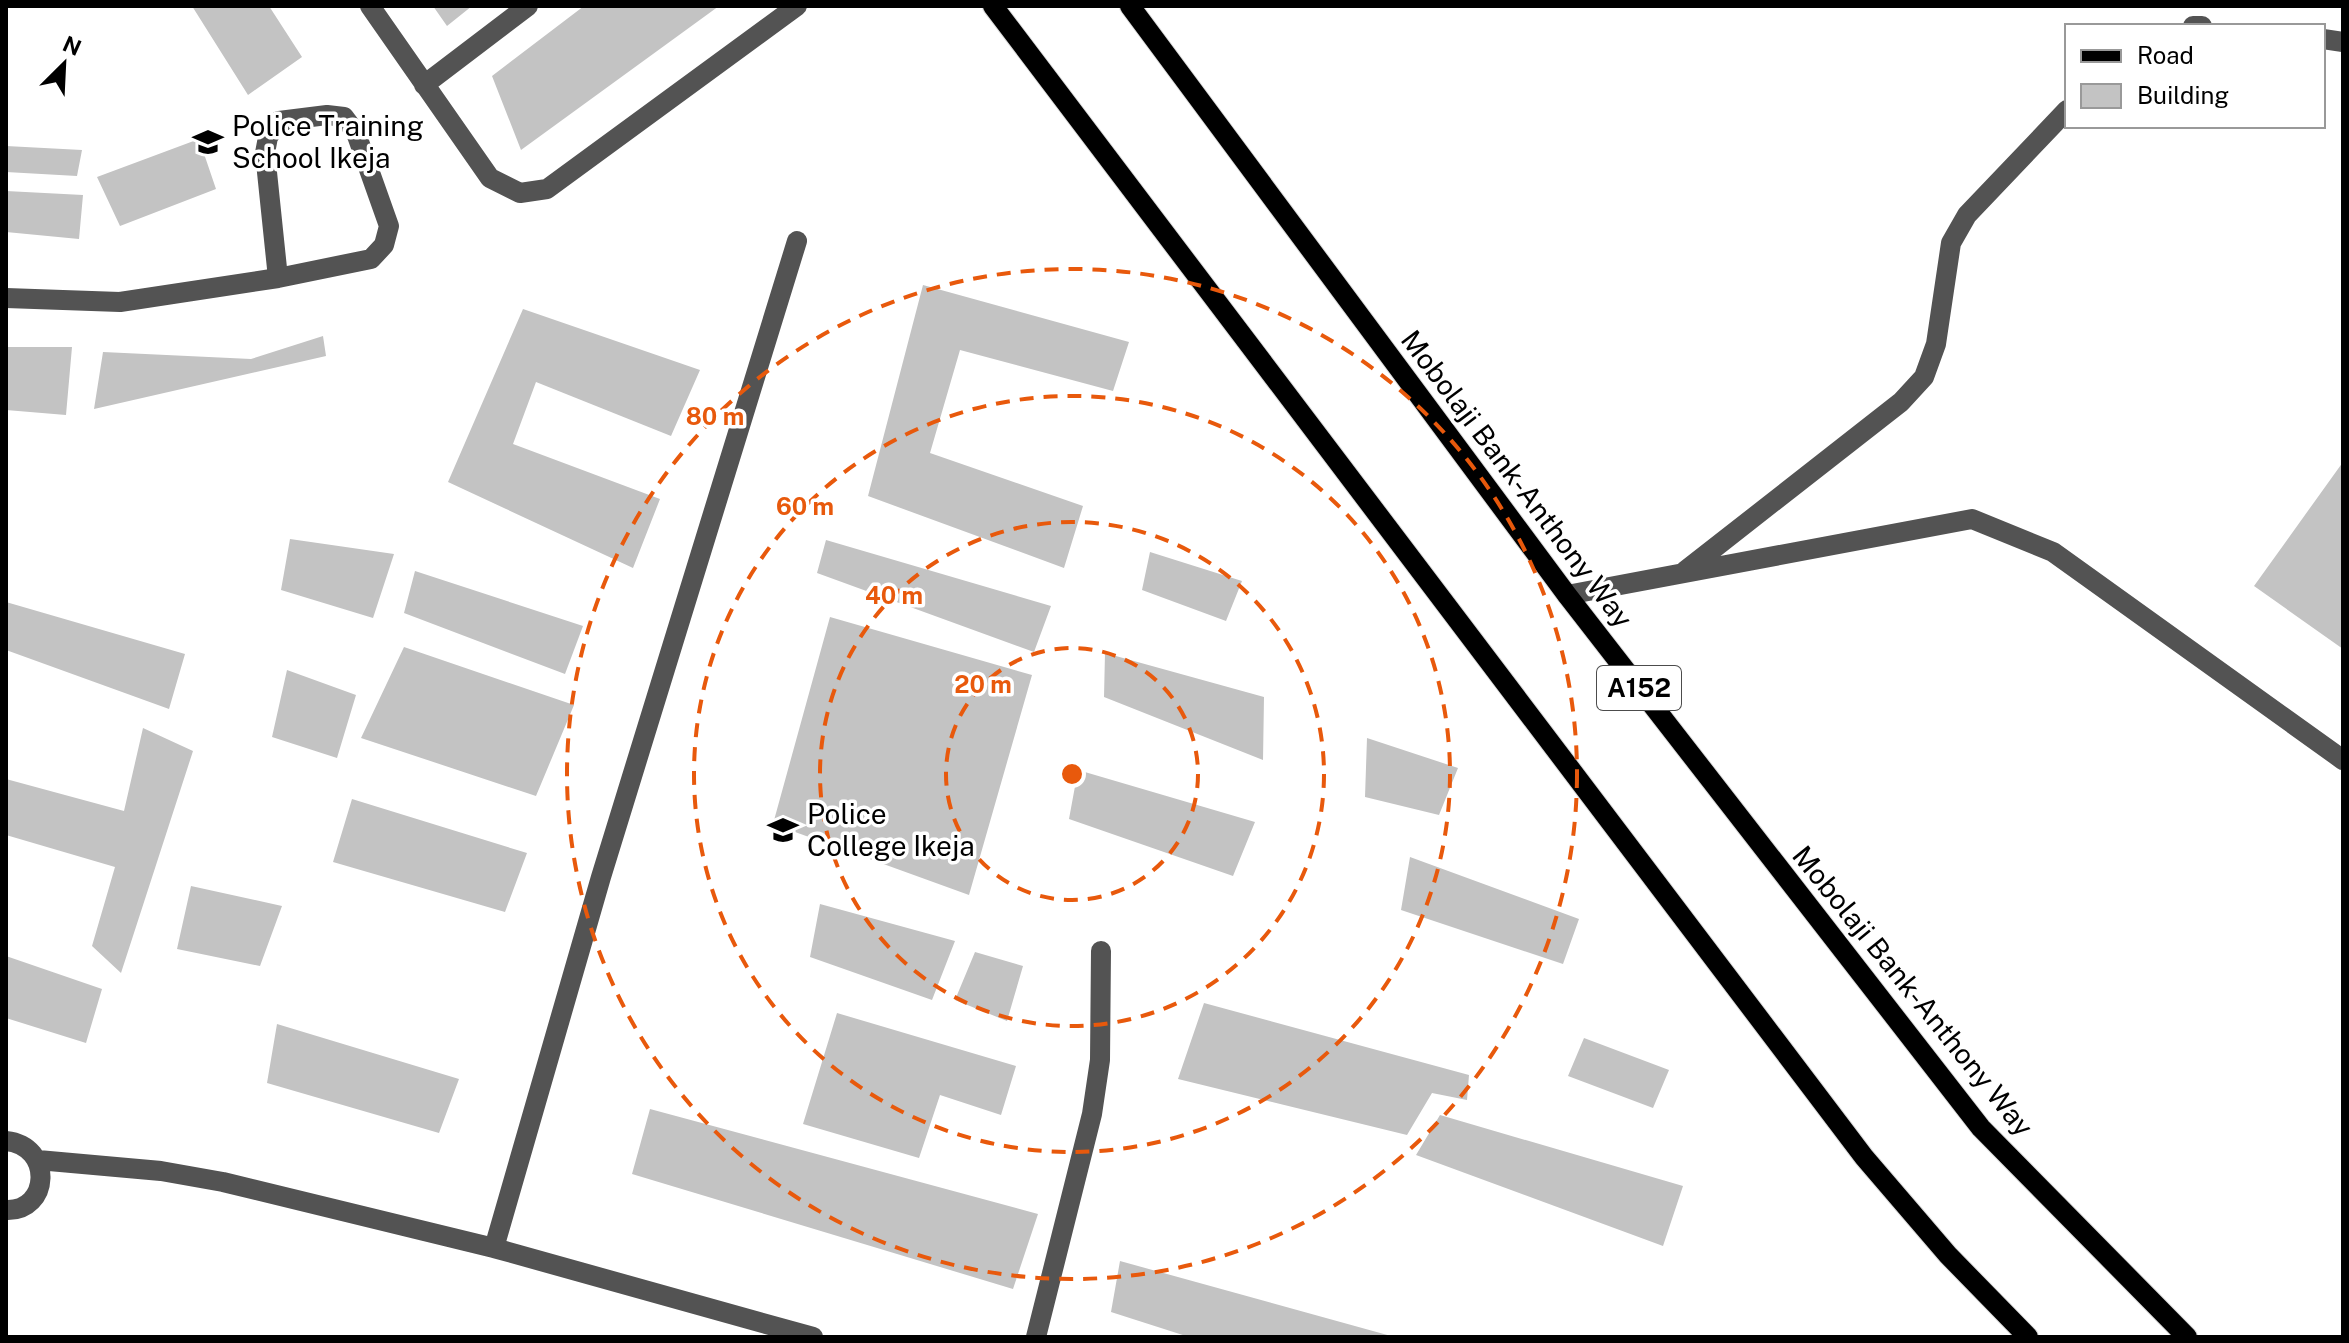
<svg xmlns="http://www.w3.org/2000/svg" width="2349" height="1343" viewBox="0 0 2349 1343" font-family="'Public Sans',sans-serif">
<rect width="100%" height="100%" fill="#fff"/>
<!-- building -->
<path fill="#c3c3c3" d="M192 6H269L302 57 248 95Z
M433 6H472L447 26Z
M584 6H719L521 150 492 76Z
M199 139 216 189 120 226 97 177Z
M6 146 82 150 77 176 6 172Z
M6 191 83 195 79 239 6 232Z
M923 285 1129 342 1113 391 960 350 930 453 1083 506 1064 568 868 496Z
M523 309 700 370 671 436 536 382 513 444 660 499 633 568 448 482Z
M323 336 326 356 94 409 103 352 251 359Z
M6 347H72L66 415 6 410Z
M2343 462V649L2254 586Z
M290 539 394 554 373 618 281 590Z
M826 540 1051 606 1034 652 817 573Z
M1150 552 1242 581 1226 621 1142 590Z
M415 571 583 626 565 674 404 613Z
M6 602 185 654 169 709 6 650Z
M830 617 1032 675 969 895 773 824Z
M404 647 574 705 536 796 361 738Z
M1105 653 1264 697 1263 760 1104 697Z
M287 670 356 695 337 758 272 737Z
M143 728 193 751 121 973 92 946 115 867 6 835V779L124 811Z
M1367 738 1458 768 1439 815 1365 797Z
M1078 770 1255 822 1233 876 1069 819Z
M352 799 527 853 505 912 333 862Z
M1410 857 1579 919 1563 964 1401 910Z
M191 886 282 906 260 966 177 949Z
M820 904 955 941 932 1000 810 957Z
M975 952 1023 966 1007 1021 955 1000Z
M6 956 102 989 86 1043 6 1018Z
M1204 1003 1469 1075 1467 1100 1432 1093 1407 1135 1178 1079Z
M837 1013 1016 1066 1001 1115 940 1095 919 1158 803 1124Z
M277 1024 459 1079 439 1133 267 1083Z
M1584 1038 1669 1070 1653 1108 1568 1076Z
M650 1109 1038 1214 1013 1289 632 1174Z
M1440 1115 1683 1186 1663 1246 1416 1155Z
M1120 1261 1391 1336V1337H1189L1111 1312Z"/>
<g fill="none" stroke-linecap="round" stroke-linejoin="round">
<!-- major casing -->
<g stroke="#dbdbdb" stroke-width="22">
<path id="major" d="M993 6 1864 1157 1948 1255 2028 1337
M1130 6 1567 595 1981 1128 2187 1337"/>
</g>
<!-- minor -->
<path stroke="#535353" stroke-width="20" d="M370 6 490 178 520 193 547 189 797 6
M2193 26H2202
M2323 39 2343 42
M424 85 528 6
M6 298 120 302 278 278 371 259 384 245 389 226 356 133 344 117 327 115 279 121 268 137 265 153 278 278
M1685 571 1901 402 1924 377 1936 344 1951 243 1967 215 2067 110
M1567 595 1972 519 2053 552 2343 760
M6 1141C54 1146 50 1212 6 1210
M38 1160 161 1171 223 1182 494 1248 813 1337
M494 1248 601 877 797 241
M1036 1337 1092 1114 1100 1060 1101 951"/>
<!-- major -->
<use href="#major" stroke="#000" stroke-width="20"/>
</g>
<!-- distance rings -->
<g fill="none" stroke="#e8590c" stroke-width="4" stroke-dasharray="14 10">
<circle cx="1072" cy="774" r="126"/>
<circle cx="1072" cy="774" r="252"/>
<circle cx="1072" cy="774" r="378"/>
<circle cx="1072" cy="774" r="505"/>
</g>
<!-- icons -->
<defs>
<g id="school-bare" transform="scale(2.4)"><path d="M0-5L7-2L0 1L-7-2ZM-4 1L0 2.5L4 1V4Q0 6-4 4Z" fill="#000" stroke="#fff" stroke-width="2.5" paint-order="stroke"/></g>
</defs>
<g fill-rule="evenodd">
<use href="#school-bare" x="208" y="142"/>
<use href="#school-bare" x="783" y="830"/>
</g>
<g text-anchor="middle" stroke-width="7" stroke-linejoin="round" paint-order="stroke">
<!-- shield labels -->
<rect fill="#fff" stroke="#4c4c4c" stroke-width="2" x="1597" y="666" width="84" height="44" rx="6"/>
<g font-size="26" font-weight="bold" fill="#000">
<text x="1639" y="697">A152</text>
</g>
<!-- poi labels -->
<g font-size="28" fill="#000" stroke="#fff" text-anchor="start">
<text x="232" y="136">Police Training<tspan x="232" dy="32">School Ikeja</tspan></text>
<text x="807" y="824">Police<tspan x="807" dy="32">College Ikeja</tspan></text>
</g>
<!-- street labels -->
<g font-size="28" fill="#000" stroke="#fff">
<text transform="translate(1517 479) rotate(53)" y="10">Mobolaji Bank-Anthony Way</text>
<text transform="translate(1913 991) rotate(51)" y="10">Mobolaji Bank-Anthony Way</text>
</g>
</g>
<circle cx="1072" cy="774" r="12" fill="#e8590c" stroke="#fff" stroke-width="4"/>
<g font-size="24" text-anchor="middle" font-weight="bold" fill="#e8590c" stroke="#fff" stroke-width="7" stroke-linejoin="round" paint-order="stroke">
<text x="715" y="425">80 m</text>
<text x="805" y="515">60 m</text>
<text x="894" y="604">40 m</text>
<text x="983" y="693">20 m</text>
</g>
<!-- border -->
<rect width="2349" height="1343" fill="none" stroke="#000000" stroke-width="16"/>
<!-- legend -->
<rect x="2065" y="24" width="260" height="104" fill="#ffffff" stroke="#999999" stroke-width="2"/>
<rect x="2081" y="50" width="40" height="12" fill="#000000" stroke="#999999" stroke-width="2"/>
<text x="2137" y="64" font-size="24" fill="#000000">Road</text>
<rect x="2081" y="84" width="40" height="24" fill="#c3c3c3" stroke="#999999" stroke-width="2"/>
<text x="2137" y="104" font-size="24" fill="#000000">Building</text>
<!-- north arrow -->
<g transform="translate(64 64) rotate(24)" stroke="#ffffff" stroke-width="6" paint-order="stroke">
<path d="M0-6L14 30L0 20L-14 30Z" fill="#000000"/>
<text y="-12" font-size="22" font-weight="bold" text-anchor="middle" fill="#000000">N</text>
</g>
</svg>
